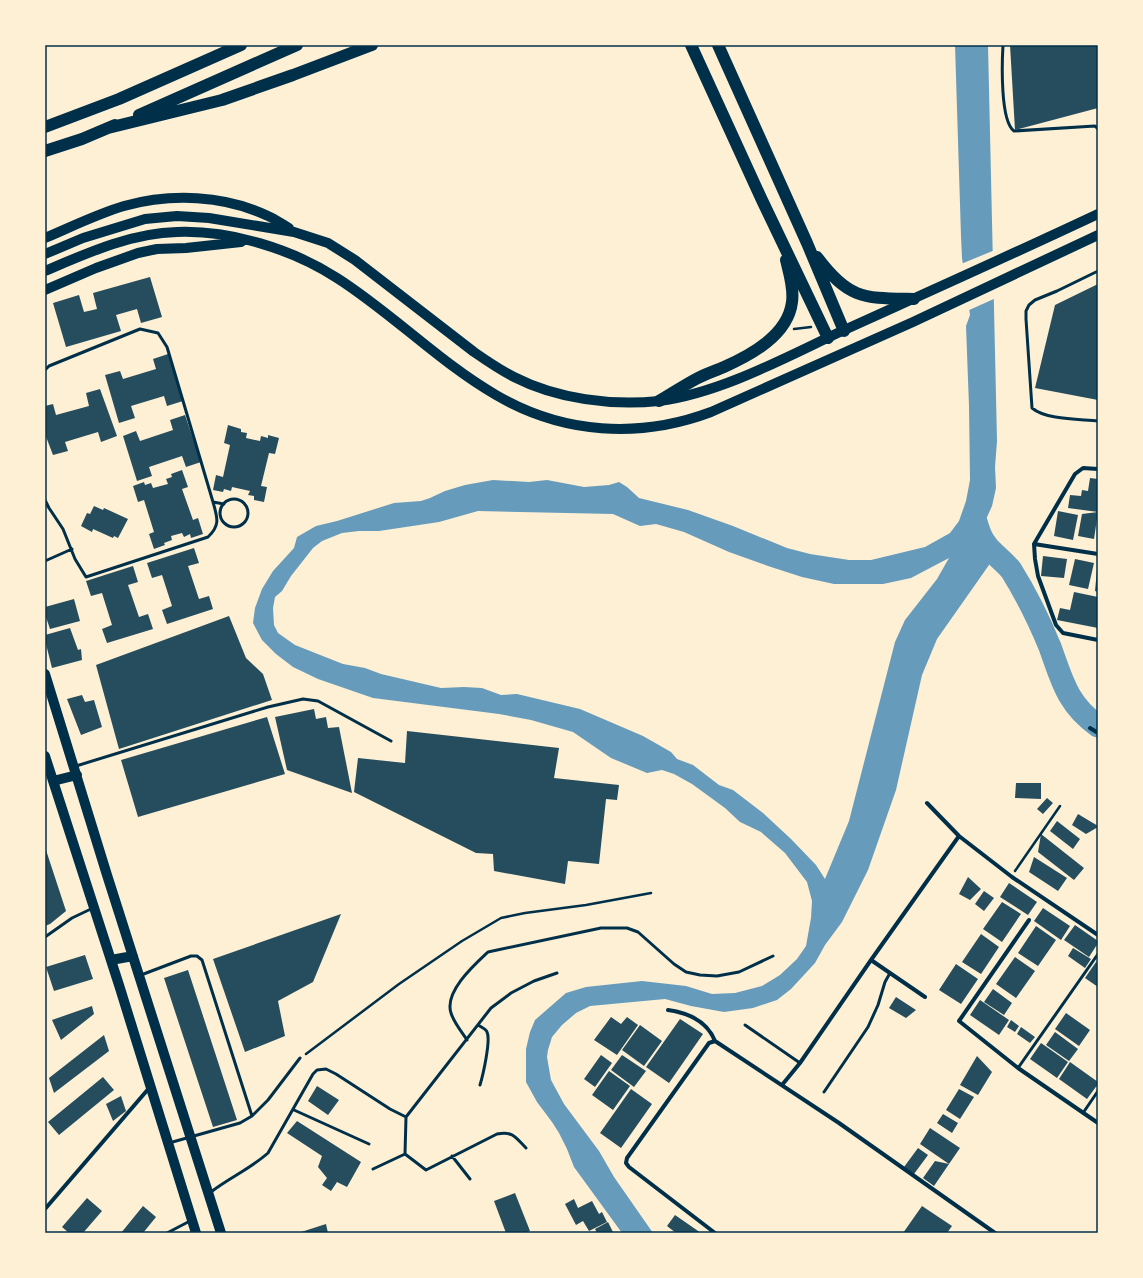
<svg xmlns="http://www.w3.org/2000/svg" width="1143" height="1278" viewBox="0 0 1143 1278" font-family="Barlow,sans-serif">
<rect width="100%" height="100%" fill="#fdf0d5"/>
<!-- water -->
<path fill="#669bbc" fill-rule="evenodd" d="M955 45H988L997 441 995 467 996 488 992 506 983 526 989 565 937 639 922 675 896 790 868 870 842 922 825 945 815 963 791 989 777 1000 753 1008 724 1012 691 1006 665 999 590 1006 576 1013 562 1025 552 1037 548 1050 547 1057 551 1080 564 1104 599 1151 614 1177 653 1233H622L574 1167 567 1149 559 1133 552 1122 537 1102 526 1082V1049L530 1032 535 1020 566 993 586 987 642 981 686 986 712 994 735 993 762 986 780 975 797 959 806 946 811 918 812 901 807 882 785 853 761 832 740 822 725 808 692 784 674 774 662 770 647 773 611 758 573 732 531 720 499 714 373 698 318 679 293 667 276 654 262 640 253 623 255 608 262 589 273 571 294 548 297 537 316 526 337 521 394 503 421 501 430 498 445 491 465 485 493 480 529 482 547 480 584 487 609 485 619 482 627 487 639 498 688 510 733 526 787 548 810 554 849 560H871L925 547 950 533 959 521 966 501 970 480 969 406 966 326 970 315 962 258 961 236ZM478 511 613 514 640 526 656 524 684 532 729 552 768 566 802 577 834 584H883L911 578 949 558 937 579 905 620 895 642 849 821 825 879 816 865 791 839 763 813 733 790 719 785 693 765 677 759 671 752 643 736 580 709 517 694 501 695 482 688 464 687 441 688 381 674 365 668 343 664 295 645 278 633 274 625 273 608 275 597 282 591 291 576 313 548 322 541 342 533 359 531H379L439 522Z"/>
<!-- pier -->
<path fill="#fdf0d5" d="M995 250 996 298 967 311 961 264Z"/>
<g fill="none" stroke-linecap="round" stroke-linejoin="round">
<!-- river -->
<path stroke="#669bbc" stroke-width="23" d="M976 522C980 536 984 545 996 555 1001 560 1007 565 1011 570 1026 594 1039 620 1050 647 1062 680 1067 704 1098 726"/>
</g>
<!-- building -->
<path fill="#264d5e" d="M1010 45H1098V108L1015 130Z
M150 277 162 317 141 323 137 309 116 315 121 331 66 347 53 303 79 295 84 312 97 309 93 293Z
M1098 284V400L1035 388 1055 305Z
M168 354 183 401 167 406 164 396 131 406 135 418 119 423 105 375 120 371 123 379 156 369 153 359Z
M100 389 117 436 101 442 98 432 65 442 68 451 53 455 45 434V406L53 404 56 415 89 406 86 393Z
M185 415 201 462 186 467 182 456 149 467 152 476 137 481 123 436 136 431 140 441 173 430 170 420Z
M228 425 241 429V432L247 433 246 438 260 441 261 436 268 438V435L279 438 275 454 269 453 261 486 267 487 264 502 254 500V496L248 495 250 491 232 487 231 491 224 489 223 492 213 490 216 475 223 477 230 445 224 443Z
M182 470 188 487 182 489 193 520 198 518 203 534 191 538 190 534 184 537 182 533 171 536 172 540 164 543 165 545 154 549 149 534 154 532 144 500 138 502 133 486 144 482 145 485 151 483 153 488 168 484 166 479 172 477 171 474Z
M1090 478 1098 479V512L1068 508 1070 495 1081 496 1082 490 1088 491Z
M94 506 103 510 104 508 128 519 118 538 114 536 113 538 93 529 92 532 81 526 87 513 90 514Z
M1058 511 1078 515 1073 540 1054 536Z
M1098 512 1094 539 1078 536 1082 514Z
M194 548 199 563 188 566 199 599 209 596 213 609 167 624 162 610 172 606 162 575 152 578 147 563Z
M1043 556 1067 559 1064 578 1041 576Z
M1075 559 1094 563 1088 589 1069 585Z
M133 566 138 582 128 585 139 617 148 614 153 629 107 643 102 629 112 625 102 593 91 596 86 581Z
M1097 570H1098V592L1095 591Z
M1074 592 1098 597V628L1057 620 1060 608 1070 610Z
M74 599 80 621 50 629 45 614V607Z
M229 616 246 658 263 674 272 700 119 749 96 665Z
M70 628 78 650 81 649 82 660 52 668 45 640V635Z
M82 695 85 702 94 700 102 727 81 735 67 699Z
M314 709 316 719 326 717 328 728 339 727 352 793 287 770 275 717Z
M267 717 285 774 138 817 121 760Z
M407 731 559 748 554 778 619 785 617 800 606 799 599 864 568 861 565 884 494 871 493 854 476 853 354 792 358 758 405 763Z
M1016 783H1041V799L1015 798Z
M1047 798 1053 803 1043 814 1037 809Z
M1078 814 1098 826V827L1086 834 1072 825Z
M1057 821 1080 839 1073 849 1050 831Z
M1041 834 1084 868 1074 880 1038 852Z
M45 847 66 911 50 924 45 926Z
M1034 857 1067 878 1058 891 1029 872Z
M968 877 981 889 970 900 959 894Z
M1009 883 1037 902 1028 915 1000 897Z
M984 891 994 898 984 911 975 904Z
M1002 902 1021 914 1002 942 983 929Z
M1043 908 1070 926 1061 940 1034 921Z
M341 914 313 982 278 1001 285 1036 245 1052 213 959Z
M1075 925 1098 941V943L1089 957 1064 940Z
M1036 926 1056 940 1038 966 1018 953Z
M981 934 999 947 981 974 962 962Z
M1073 948 1091 959 1085 968 1068 956Z
M85 955 93 979 54 991 46 967Z
M1015 957 1035 971 1016 998 996 984Z
M1096 962 1098 963V987L1085 978Z
M956 964 978 979 961 1004 939 990Z
M188 970 237 1120 213 1127 164 978Z
M993 989 1012 1003 1004 1015 984 1002Z
M896 997 916 1010 906 1018 889 1008Z
M980 1000 1009 1020 999 1035 970 1015Z
M92 1006 94 1014 61 1040 52 1020Z
M1066 1013 1090 1030 1079 1046 1055 1029Z
M611 1017 621 1024 627 1017 638 1025 617 1055 594 1040Z
M680 1019 703 1034 669 1083 646 1067Z
M1011 1020 1019 1026 1015 1032 1007 1027Z
M640 1025 662 1041 644 1066 622 1050Z
M1021 1027 1035 1037 1030 1043 1017 1034Z
M1055 1032 1078 1049 1069 1061 1046 1045Z
M104 1035 109 1051 54 1093 49 1078Z
M1041 1043 1068 1062 1057 1078 1030 1059Z
M601 1055 612 1063 595 1087 584 1079Z
M622 1055 646 1071 634 1087 611 1070Z
M977 1056 992 1072 978 1095 960 1085Z
M1070 1062 1098 1082V1084L1087 1099 1059 1079Z
M609 1071 630 1086 613 1110 592 1095Z
M103 1077 114 1090 59 1135 48 1122Z
M317 1086 339 1100 328 1115 308 1101Z
M631 1089 652 1104 621 1148 600 1133Z
M959 1089 974 1097 960 1119 946 1110Z
M121 1096 126 1111 113 1121 106 1104Z
M943 1114 958 1123 952 1133 937 1123Z
M297 1121 361 1162 347 1187 337 1182 331 1191 322 1185 327 1178 318 1167 322 1156 287 1133Z
M930 1128 960 1148 949 1164 920 1144Z
M918 1148 928 1155 914 1174 904 1167Z
M935 1161 949 1164 934 1186 923 1178Z
M515 1193 530 1231 525 1233H506L494 1201Z
M87 1198 102 1211 83 1233H69L62 1227Z
M574 1199 578 1208 592 1201 599 1214 602 1212 607 1222 589 1231 583 1221 576 1225 565 1204Z
M143 1206 156 1217 143 1233H121Z
M922 1206 952 1226 947 1233H903Z
M675 1215 701 1233H676L667 1226Z
M608 1222 613 1232 610 1233H597L595 1229Z
M326 1224 328 1233H298Z"/>
<g fill="none" stroke-linecap="round" stroke-linejoin="round">
<!-- path -->
<path stroke="#003049" stroke-width="2.5" d="M794 329 811 327
M1015 871 1060 806
M306 1054 399 984 462 941 501 918 525 913 586 905 651 893"/>
<!-- service -->
<path stroke="#003049" stroke-width="3" d="M1003 45C1002 62 1000 121 1014 131L1095 126 1098 129
M1098 271 1057 291 1035 300 1029 305 1026 311V319L1032 408C1046 420 1080 419 1098 421
M45 370 49 366 140 329 158 333 167 347 213 502C217 517 221 525 208 537L86 577 75 559 63 529 49 508 45 500
M220 513a14 14 0 1 1 28 0a14 14 0 1 1-28 0Z
M213 502 224 504
M45 561 72 549
M76 766 268 707 303 699 318 701 391 741
M45 937 72 918 93 908
M141 975 191 956H197L202 960 252 1116
M478 1025C481 1027 486 1029 487 1032 491 1040 483 1075 480 1085
M745 1025 800 1063
M467 1040C462 1032 454 1023 451 1013 444 992 474 965 488 952L601 928H627L638 932 674 964 686 972 700 975 717 976 739 972 773 956
M1018 1068 1098 954
M824 1092 868 1027 878 1005 885 982 890 973
M294 1110 369 1144
M1083 1113 1098 1091
M169 1143 240 1123 252 1116 268 1100 300 1058
M405 1154 426 1170 497 1134C513 1131 515 1137 526 1148
M452 1156 470 1179
M373 1169 405 1154 406 1117 491 1008 511 993 534 981 557 973
M211 1192C229 1178 250 1169 268 1153L313 1074 317 1070 326 1069 336 1074 390 1109 406 1117
M167 1233 190 1221"/>
<!-- minor -->
<path stroke="#003049" stroke-width="4" d="M1098 469 1083 468 1075 474 1034 544 1035 559 1038 576 1056 625 1063 633 1098 640
M1034 544 1098 554
M1090 728 1098 733
M927 803 959 836 1012 877 1098 935
M1029 920 959 1021 1018 1068 1098 1123
M871 960 925 997
M668 1010C689 1013 707 1021 715 1041
M715 1041 839 1123 995 1233
M782 1085 800 1063 871 960 959 836
M45 1209 150 1087
M715 1233 629 1167 626 1163 627 1158 709 1043 715 1041"/>
<!-- primary -->
<path stroke="#003049" stroke-width="10" d="M45 238C71 227 97 214 124 206 171 193 224 195 268 216 275 219 282 224 289 228
M45 254 83 238 145 219 177 216 209 218 294 232 328 243 355 260 474 352C487 361 500 370 514 377 557 399 612 406 659 401 721 393 786 357 842 331 928 292 1013 254 1098 214
M45 271C87 253 131 233 177 232 231 230 292 249 337 278 392 313 439 362 496 395 563 434 639 439 711 412L913 322 1098 235
M45 290 96 268 138 253 157 249 186 248 241 242
M45 674 107 875 221 1233
M45 756 119 985 196 1233
M53 781 77 775
M111 960 133 956"/>
<!-- motorway -->
<path stroke="#003049" stroke-width="12" d="M691 45 761 198 828 338
M718 45 807 243 844 331
M139 115 297 45
M45 127 119 99 241 45
M108 128 222 100 293 75 372 45
M45 151 82 139 115 125
M817 257C849 300 864 298 914 299
M659 401C671 394 683 386 696 379 705 374 715 371 724 367 751 355 788 335 792 302 794 287 789 273 786 260"/>
</g>
<!-- border -->
<rect width="1143" height="1278" fill="none" stroke="#fdf0d5" stroke-width="92"/>
<rect x="46" y="46" width="1051" height="1186" fill="none" stroke="#003049" stroke-width="1.5"/>
</svg>
